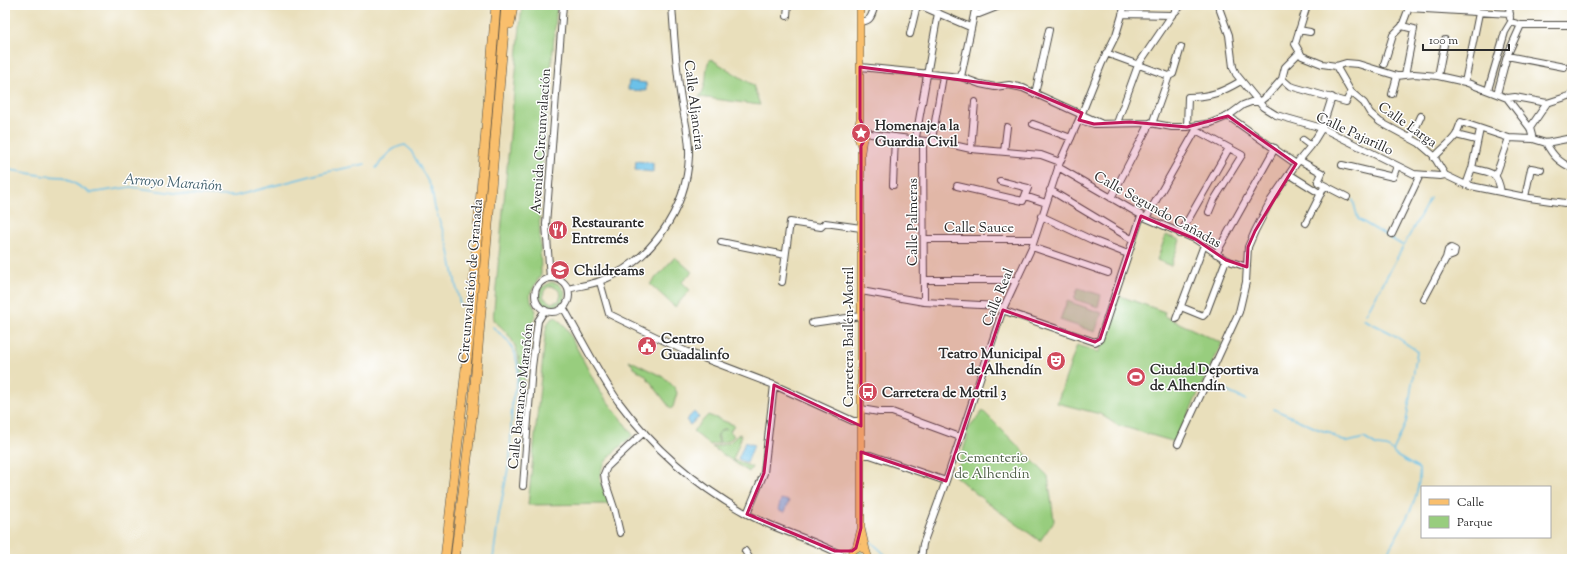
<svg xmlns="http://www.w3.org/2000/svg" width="1577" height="564" viewBox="0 0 1577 564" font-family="'Sorts Mill Goudy',serif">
<rect width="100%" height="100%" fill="#fff"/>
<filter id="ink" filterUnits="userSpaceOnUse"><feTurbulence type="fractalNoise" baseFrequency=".025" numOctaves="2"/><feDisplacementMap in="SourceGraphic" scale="8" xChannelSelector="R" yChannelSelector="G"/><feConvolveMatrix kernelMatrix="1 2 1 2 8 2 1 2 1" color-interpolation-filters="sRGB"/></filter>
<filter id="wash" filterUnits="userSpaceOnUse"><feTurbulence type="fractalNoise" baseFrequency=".012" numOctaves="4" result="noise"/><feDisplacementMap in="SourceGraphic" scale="16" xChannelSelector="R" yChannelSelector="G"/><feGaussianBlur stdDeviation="0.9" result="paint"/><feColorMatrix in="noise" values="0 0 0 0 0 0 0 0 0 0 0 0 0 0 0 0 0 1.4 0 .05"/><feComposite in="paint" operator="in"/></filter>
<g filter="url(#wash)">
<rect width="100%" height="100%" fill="#e9dfbb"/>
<!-- green -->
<path fill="#98cd7e" stroke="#627c54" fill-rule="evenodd" d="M522 5H557L539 204 541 274 530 294 531 301 536 311 528 346 524 386 518 385C522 355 517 339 493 320Z
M711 59 753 85 760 105 699 97C710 85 703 64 711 59Z
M1166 235 1180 240 1171 266 1157 260Z
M675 257 692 272 682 282 690 290 675 307 650 284Z
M551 282 559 284 565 291 564 300 554 307 543 304 539 296 541 288ZM552 286 559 290 561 295 559 301 551 303 544 298C542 292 545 287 552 286Z
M1078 288 1101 295 1098 307 1074 299Z
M1117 295 1165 312 1164 316 1222 343 1175 442 1117 425 1100 414 1057 403 1077 345 1099 352Z
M1067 301 1102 313 1095 332 1060 320Z
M556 317 565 326 599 390 633 435C623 445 600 460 600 477 601 486 606 496 610 504L528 505 545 337C546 328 547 319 556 317Z
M629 360 665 378 675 388 677 393 673 407 671 409 645 375 634 368Z
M983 411 1048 476 1054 521 1040 541 985 501 955 476 968 435 965 433Z
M708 415 734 425 730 431 734 436 728 441 720 443 718 434 722 430 727 429H722L717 436 719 443 710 445 693 431Z
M739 434 741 435V438L733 460 752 467 749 472 712 447 729 443Z
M854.5 556a4.5 4.5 0 1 1 9 0a4.5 4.5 0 1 1-9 0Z"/>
<!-- water -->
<path fill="#6cc1e8" stroke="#4c768a" d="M629 81 646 83V91L628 90Z
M636 161 653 163V172L635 170Z
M694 412 699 417 690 425 686 420Z
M745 442 754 445 747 463 738 459Z
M781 499 789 501 785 512 778 510Z"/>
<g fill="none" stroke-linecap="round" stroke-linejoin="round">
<!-- stream -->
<path stroke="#6cc1e8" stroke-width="1.5" d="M376 168C384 158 391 147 405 145L410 149 431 187 435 208 448 246 460 305
M5 169 45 176 64 177 90 193 131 187 189 195 235 196 322 173 365 164
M1353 200 1358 219 1402 245
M1366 314 1430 198
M1363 319 1391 333 1417 351 1406 423 1393 451 1395 455 1419 469C1422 500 1398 532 1384 559
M1212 382 1217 387 1246 400
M1274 409 1320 430 1329 432 1340 440 1348 442 1364 438 1377 446 1387 447 1393 451
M868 539 890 559
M493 559 499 514 510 459 512 401 517 382 518 368 515 353 508 341 493 327"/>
</g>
</g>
<g filter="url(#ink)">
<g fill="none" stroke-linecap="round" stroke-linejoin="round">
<!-- minor casing -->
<g stroke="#484641" stroke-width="8">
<path id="minor" d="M919 5 970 27
M1218 5 1229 35 1233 67 1236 74 1263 107 1276 115 1322 128 1414 174 1440 176 1445 175
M1307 5 1295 44 1302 56 1322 64 1336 66 1346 63 1358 64 1397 76 1414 74 1438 76 1465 82 1507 98 1530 128 1533 139
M1509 5 1510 18
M1408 8 1510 14
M974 14H979L1002 5
M1122 14 1172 15
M787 16 788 5
M860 21C871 23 872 14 875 5
M1511 22 1521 25H1572
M1402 26 1414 29 1405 75
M1299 30 1310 32
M910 34 917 5
M1106 53 1169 76
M1507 56 1564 67
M1384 64 1393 35 1402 26 1410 5
M1336 66 1351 92 1364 103 1370 113 1380 122 1419 143 1433 155 1445 175 1466 185 1530 198 1572 204
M860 67 961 77 980 84 995 87 1009 85 1023 88 1100 123
M1438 76 1445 40
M961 77 976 5
M1282 79 1290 86 1346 102 1351 92
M1465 82 1479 13
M1488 90 1505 32 1511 22
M1035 94 1049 30
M1392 94 1397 76
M1497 94 1507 56 1521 25
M1507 98 1515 97 1547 103
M1547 103 1572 95
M1228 116 1296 164
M1079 120 1094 124 1150 123 1172 127H1187L1211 123 1228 116 1243 105 1251 102H1259L1268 95 1282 79 1285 67 1300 52
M1117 123 1138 65 1172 15 1182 5
M1033 124 1071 138
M1152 124 1169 76 1173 74 1181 47
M1187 127 1188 97C1211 97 1222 92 1241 81
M1195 127 1196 130 1242 155 1214 200 1209 212
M1530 128 1547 103
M866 130 871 134 949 144 971 149 1041 155 1060 162
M916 137 938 13
M1411 138 1421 116
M932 139 943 76
M1303 140 1311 146
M1476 140 1456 135 1461 122 1509 138 1533 139 1546 143
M923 141 924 302
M1546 143C1553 156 1559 162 1572 168
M1546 143 1572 138
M971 149 975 102
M1004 152 1007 127
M1434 158C1441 149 1450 144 1456 135
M1299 160 1322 173 1318 182 1347 197
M1342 165 1393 177 1397 166
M1058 167 1146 218 1195 239 1226 260 1247 267
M1472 168C1492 174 1497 170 1501 192
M1289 174 1321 194
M1496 175 1509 138
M893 185 895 137
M1466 185 1472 168 1480 129
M957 186 1023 201 1028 188 1000 181
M1050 190 1133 240
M1025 196 1046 203
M1525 197 1531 168 1541 170
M1111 198 1150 123
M1041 216 1092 240 1128 254
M1146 218 1196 130
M1306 223 1324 187
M1180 234 1229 148
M1392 234 1420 175
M924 239H1034
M721 242 785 255
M1032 247 1108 273
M1216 254 1275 148
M550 278 546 224 563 5
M535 295a17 17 0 1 1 34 0a17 17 0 1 1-34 0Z
M924 280H1016
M600 282 609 314 685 351 774 385 853 421H861
M782 282 790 222 821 227 825 223 861 228
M568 289C578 286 590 285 600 281 650 263 687 209 689 156 690 136 684 118 681 99 676 68 674 36 672 5
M861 291 924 302 999 306 1005 311 1095 342 1100 339 1141 216
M1424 299 1446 258 1448 250 1451 248 1455 250 1454 255 1446 258
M563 307C581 338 597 371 618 401 652 447 697 486 747 514 780 532 817 540 849 559
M1181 307 1203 316 1206 313 1226 260
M1176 319 1204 245
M812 323 861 316
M861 409 879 412H892L960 437
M1178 444 1239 312 1246 282 1248 247 1255 231 1271 200 1296 164 1311 146 1322 128 1332 97
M861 455H870L946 481
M523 486 532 367 538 321 545 310
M747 514 764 473 774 385
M620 533 614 508 605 481 604 474 607 467 644 432
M745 551 750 559
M921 559 923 544 946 481 1003 309 1032 247 1060 162 1082 113 1102 63 1116 35 1125 5"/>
</g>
<!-- major casing -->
<g stroke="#484641" stroke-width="8">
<path id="major" d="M858 129 860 119V5
M858 138 865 137 866 132 864 129 860 128 856 132 861 146
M863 138 861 152V528L866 550
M856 548 861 529
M850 559 852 551 858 547 866 550 869 559"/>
</g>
<!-- highway casing -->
<g stroke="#484641" stroke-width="10">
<path id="highway" d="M510 24 513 5
M445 559 469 341 496 5
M455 559 473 408 506 5"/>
</g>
<!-- minor -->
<use href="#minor" stroke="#fff" stroke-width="6"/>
<!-- major -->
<use href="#major" stroke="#f9bf6d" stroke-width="7"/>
<!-- highway -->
<use href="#highway" stroke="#f9bf6d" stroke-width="9"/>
</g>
</g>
<!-- marked area -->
<path fill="#c2185b" fill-opacity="0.2" stroke="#c2185b" stroke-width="3" stroke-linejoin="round" d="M860 67 1023 88 1082 113 1079 120 1094 124 1130 122 1187 127 1228 116 1296 164 1255 231 1248 247 1247 267 1226 260 1195 239 1141 216 1100 339 1095 342 1003 310 946 481 861 452V528L856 548 852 551H835L747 514 764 473 774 385 861 426V146L867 136 860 119Z"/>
<!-- icons -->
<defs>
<g id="sight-disc" transform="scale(1)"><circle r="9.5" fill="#d1495b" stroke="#fff"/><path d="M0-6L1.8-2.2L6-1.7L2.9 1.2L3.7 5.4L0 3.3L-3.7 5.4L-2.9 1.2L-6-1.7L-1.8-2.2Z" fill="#fff"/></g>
<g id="restaurant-disc" transform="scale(1)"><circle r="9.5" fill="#d1495b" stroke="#fff"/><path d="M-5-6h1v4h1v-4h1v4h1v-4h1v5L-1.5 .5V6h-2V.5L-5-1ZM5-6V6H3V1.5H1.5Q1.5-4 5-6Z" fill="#fff"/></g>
<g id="school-disc" transform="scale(1)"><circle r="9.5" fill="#d1495b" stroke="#fff"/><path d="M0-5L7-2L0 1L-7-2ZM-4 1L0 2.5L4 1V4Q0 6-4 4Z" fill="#fff"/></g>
<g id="civic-disc" transform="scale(1)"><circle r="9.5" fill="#d1495b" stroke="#fff"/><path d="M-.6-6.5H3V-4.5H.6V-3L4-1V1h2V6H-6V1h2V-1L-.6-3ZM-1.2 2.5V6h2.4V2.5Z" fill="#fff"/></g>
<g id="theatre-disc" transform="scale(1)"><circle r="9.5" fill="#d1495b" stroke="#fff"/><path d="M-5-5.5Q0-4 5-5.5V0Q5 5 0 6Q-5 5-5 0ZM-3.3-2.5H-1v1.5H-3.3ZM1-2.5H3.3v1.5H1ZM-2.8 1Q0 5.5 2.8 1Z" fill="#fff"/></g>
<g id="stadium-disc" transform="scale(1)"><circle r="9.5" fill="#d1495b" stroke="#fff"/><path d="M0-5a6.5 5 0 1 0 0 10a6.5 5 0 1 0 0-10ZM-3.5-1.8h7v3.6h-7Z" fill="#fff"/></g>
<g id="bus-disc" transform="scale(1)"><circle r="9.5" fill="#d1495b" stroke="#fff"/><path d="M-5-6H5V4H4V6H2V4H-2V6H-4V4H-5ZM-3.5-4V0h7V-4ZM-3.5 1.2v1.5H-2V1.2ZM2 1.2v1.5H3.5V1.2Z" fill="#fff"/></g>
</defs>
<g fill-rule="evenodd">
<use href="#sight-disc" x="861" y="133"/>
<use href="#restaurant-disc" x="558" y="230"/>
<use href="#school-disc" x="560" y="270"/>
<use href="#civic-disc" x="647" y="346"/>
<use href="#theatre-disc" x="1056" y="361"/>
<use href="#stadium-disc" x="1136" y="377"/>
<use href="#bus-disc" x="868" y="392"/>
</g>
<g text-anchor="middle" stroke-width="3" stroke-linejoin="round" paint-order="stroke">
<!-- street labels -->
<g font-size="14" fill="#2b2b2b" stroke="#fff">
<text transform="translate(695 105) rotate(83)" y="5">Calle Aljancira</text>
<text transform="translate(1408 124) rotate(35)" y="5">Calle Larga</text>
<text transform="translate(1355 133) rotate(25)" y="5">Calle Pajarillo</text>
<text transform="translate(540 141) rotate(-86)" y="5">Avenida Circunvalación</text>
<text transform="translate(1158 209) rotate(29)" y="5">Calle Segundo Cañadas</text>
<text transform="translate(912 222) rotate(-90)" y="5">Calle Palmeras</text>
<text x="979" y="232">Calle Sauce</text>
<text transform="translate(470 281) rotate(-85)" y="5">Circunvalación de Granada</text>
<text transform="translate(997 297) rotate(-68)" y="5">Calle Real</text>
<text transform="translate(848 337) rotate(-90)" y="5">Carretera Bailén-Motril</text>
<text transform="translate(520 396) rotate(-84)" y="5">Calle Barranco Marañón</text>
</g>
<!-- poi labels -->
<g font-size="14" font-weight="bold" fill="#2b2b2b" stroke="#fff" text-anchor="start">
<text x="875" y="130">Homenaje a la<tspan x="875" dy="16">Guardia Civil</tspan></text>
<text x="572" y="227">Restaurante<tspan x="572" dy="16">Entremés</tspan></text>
<text x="574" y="275">Childreams</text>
<text x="661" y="343">Centro<tspan x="661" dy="16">Guadalinfo</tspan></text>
<text x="1042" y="358" text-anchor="end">Teatro Municipal<tspan x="1042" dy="16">de Alhendín</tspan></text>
<text x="1150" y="374">Ciudad Deportiva<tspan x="1150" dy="16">de Alhendín</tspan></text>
<text x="882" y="397">Carretera de Motril 3</text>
</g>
<!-- park labels -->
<g font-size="14" fill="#4c5c44" stroke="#fff">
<text x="992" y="462">Cementerio<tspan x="992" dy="16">de Alhendín</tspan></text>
</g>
<!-- water labels -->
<g font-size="15" font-style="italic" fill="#42606d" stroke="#fff">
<text transform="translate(173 182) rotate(4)" y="5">Arroyo Marañón</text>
</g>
</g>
<!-- margin -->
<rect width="1577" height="564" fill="none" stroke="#fff" stroke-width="20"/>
<!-- legend -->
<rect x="1421" y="486" width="130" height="52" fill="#ffffff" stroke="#aaaaaa"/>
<rect x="1429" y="499" width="20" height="6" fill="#f9bf6d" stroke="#aaaaaa"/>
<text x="1457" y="506" font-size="12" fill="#2b2b2b">Calle</text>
<rect x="1429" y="516" width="20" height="12" fill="#98cd7e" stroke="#aaaaaa"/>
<text x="1457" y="526" font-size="12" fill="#2b2b2b">Parque</text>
<!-- scale -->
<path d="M1423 44v6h86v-6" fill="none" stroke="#2b2b2b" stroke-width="2"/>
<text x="1429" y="44" font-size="12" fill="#2b2b2b" stroke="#ffffff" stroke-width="3" paint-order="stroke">100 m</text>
</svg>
